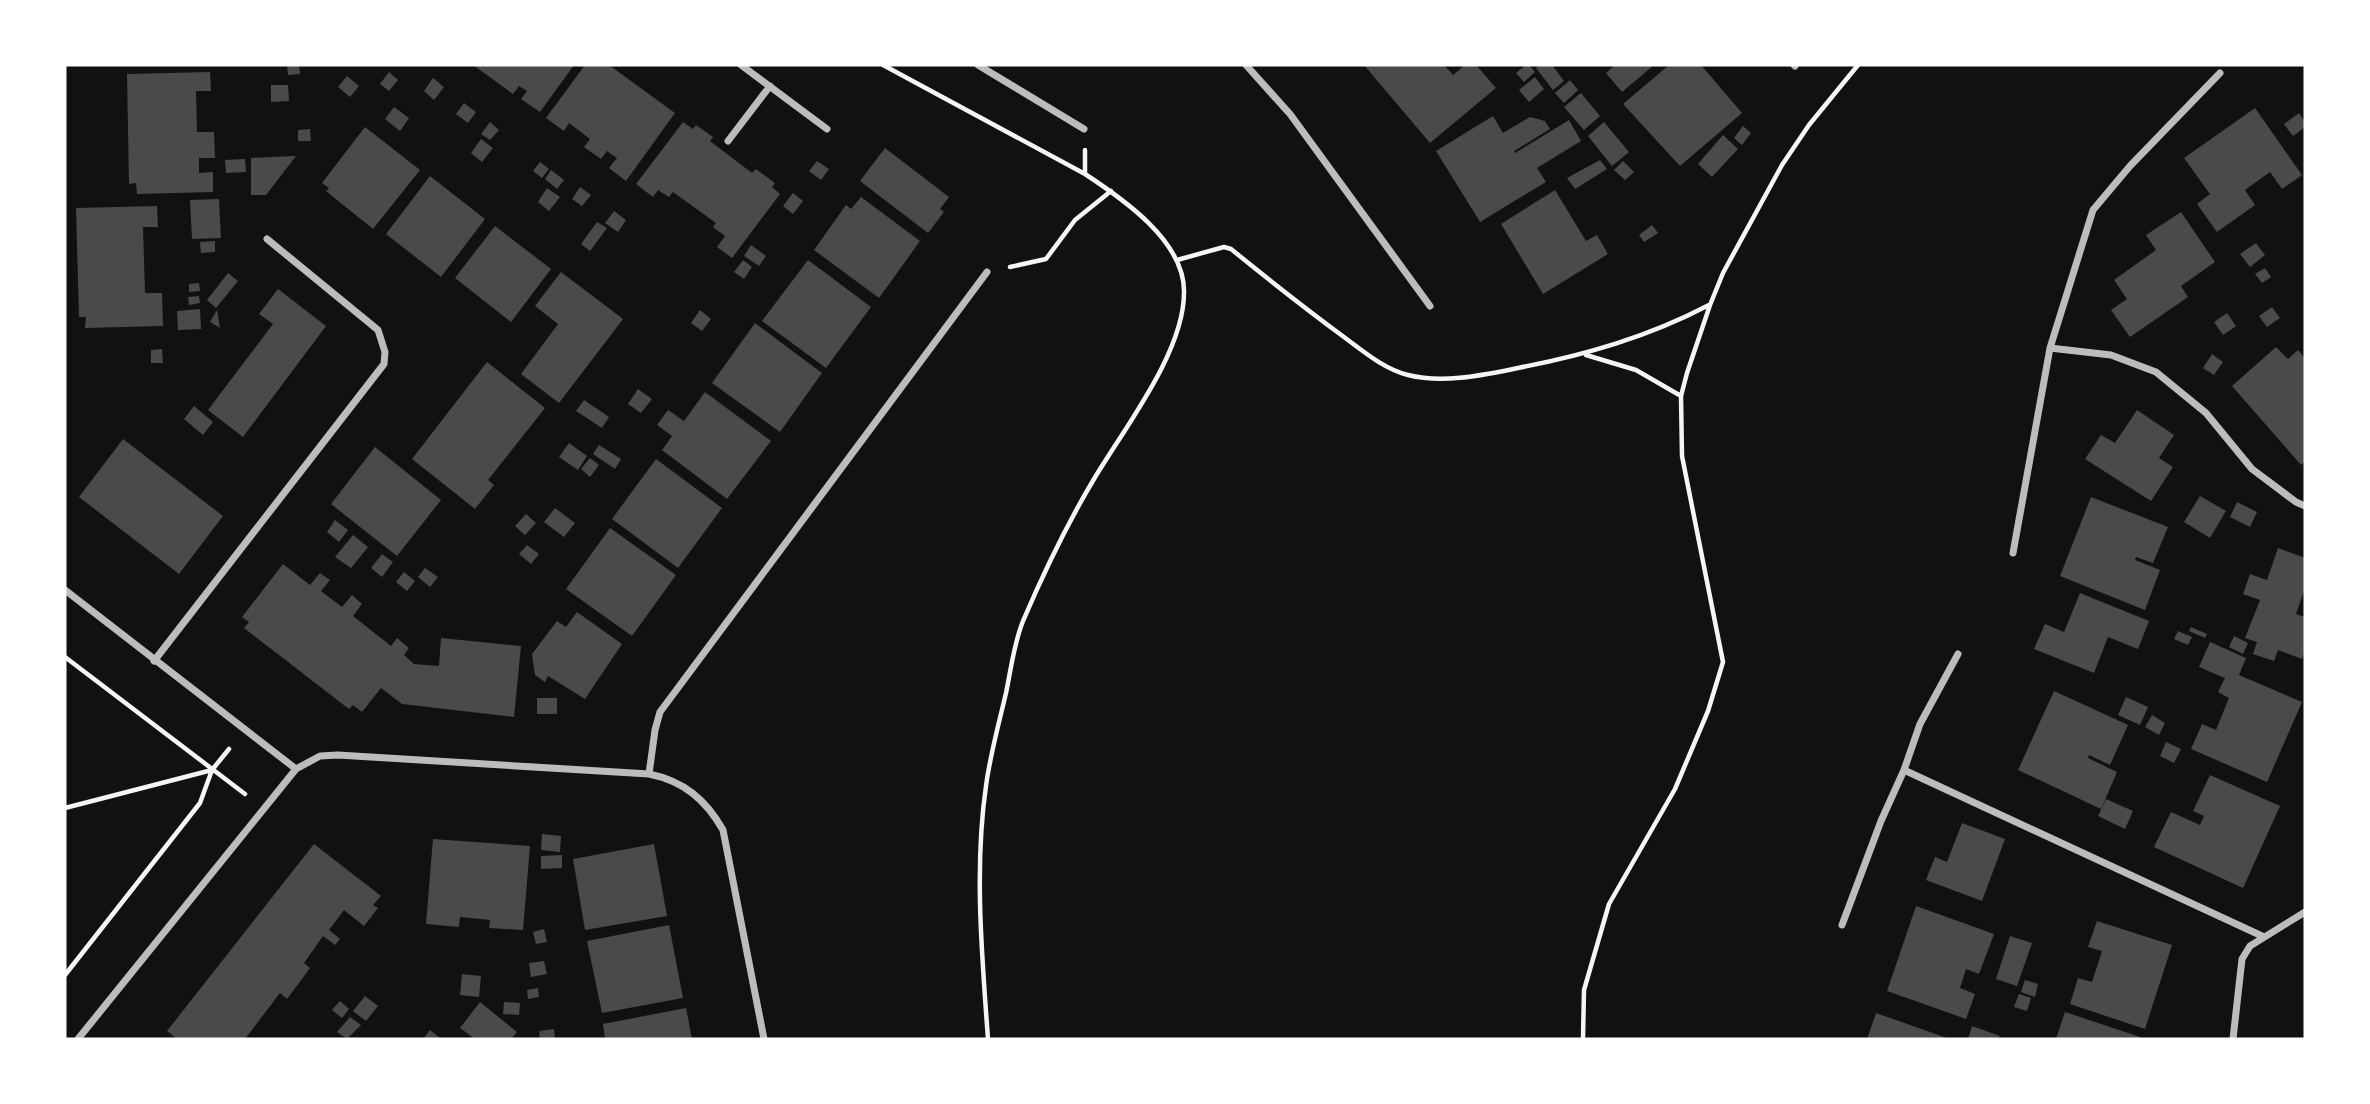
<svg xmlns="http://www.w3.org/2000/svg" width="2370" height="1104" viewBox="0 0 2370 1104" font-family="Lato,sans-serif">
<rect width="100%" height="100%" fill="#111"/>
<!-- building -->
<path fill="#4a4a4a" d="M287 65H299L300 74 288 75Z
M473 65H574L540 112 521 99 527 91 519 86 513 94Z
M585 65H609L675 113 626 181 609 168 617 158 607 151 601 159 584 147 590 139 569 123 564 131 546 118Z
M1364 65H1444L1453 75 1465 65H1476L1496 88 1430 143Z
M1526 65H1529L1535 72 1524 82 1516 73Z
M1540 65H1552L1564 81 1553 90 1536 68Z
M1615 65H1654L1622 92 1606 73Z
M1669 65H1701L1742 113 1680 166 1623 104Z
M210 72 211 91H196L197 132H214L215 158H199V173L213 172V192L137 194 136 183 129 184 127 74Z
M389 72 398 80 389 91 380 84Z
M347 76 359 86 350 97 338 87Z
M1535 77 1544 89 1529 102 1519 90Z
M433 78 444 87 434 100 424 91Z
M1570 80 1578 90 1564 103 1555 93Z
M271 85H288L289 101 271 102Z
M1581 93 1600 116 1584 130 1564 107Z
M464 103 476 112 468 123 456 114Z
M394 107 409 118 400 131 385 119Z
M2255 108 2302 175 2282 189 2270 172 2245 190 2255 205 2217 232 2197 204 2210 194 2184 158Z
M2299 113 2305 122V127L2293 136 2284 124Z
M1493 116 1503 133 1530 117 1545 121 1550 129 1514 151 1515 153 1569 120 1581 141 1537 168 1546 182 1480 222 1436 151Z
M490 122 499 130 490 140 481 134Z
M683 122 693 129 696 125 713 137 710 141 752 173 756 169 775 183 772 187 780 194 732 258 717 247 725 236 713 227 716 223 673 192 669 197 658 190 653 197 636 184Z
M1604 122 1629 152 1612 166 1588 136Z
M1743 126 1751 133 1742 145 1734 138Z
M365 127 420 170 373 229 326 191 329 188 322 183Z
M310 129 311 141H298V130Z
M1723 135 1738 149 1712 177 1698 164Z
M481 139 493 148 482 162 471 153Z
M885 148 949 197 940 209 944 212 928 233 860 181Z
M296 156 266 195H251V158Z
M245 159 246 172 226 173 225 160Z
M1600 160 1607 169 1575 189 1567 178Z
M817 161 829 169 821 180 809 171Z
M1623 161 1634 172 1625 180 1614 170Z
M540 162 549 169 542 178 533 171Z
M551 170 564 180 557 189 545 179Z
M430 176 485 219 441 277 386 234Z
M580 187 591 195 582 206 572 199Z
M547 188 560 197 549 211 538 202Z
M1555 190 1586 241 1597 235 1608 254 1543 294 1501 224Z
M793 193 803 201 793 214 783 206Z
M861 197 920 241 879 298 814 250 846 205 851 209Z
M219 199 221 238 192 239 190 200Z
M157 206 158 227H143L145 293H162L163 326 85 328 86 317H79L76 208Z
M614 211 626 220 618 232 605 223Z
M2181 212 2215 262 2181 286 2188 297 2130 337 2111 310 2127 299 2114 280 2156 250 2146 235Z
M597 222 607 228 590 251 581 244Z
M1652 225 1658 233 1644 242 1639 235Z
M495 226 551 269 511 322 455 278Z
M215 241V252L201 253 200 242Z
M2256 243 2265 255 2250 267 2240 254Z
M751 245 766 256 759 266 744 256Z
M743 260 752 267 744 279 734 272Z
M808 260 871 307 826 368 762 321Z
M2265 268 2271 277 2262 283 2255 274Z
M561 272 623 319 559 403 521 374 558 324 535 306Z
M228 273 238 281 216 308 207 300Z
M199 283 200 291 189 292V284Z
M278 289 326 326 243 437 208 410 273 324 259 314Z
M199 296 200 303 189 305 188 297Z
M2272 307 2280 318 2267 327 2259 316Z
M200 309 201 329 178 330 177 311Z
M217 310 220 328 210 322Z
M700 310 711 319 702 331 691 323Z
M2227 313 2236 326 2223 335 2214 322Z
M755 323 822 373 780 432 712 383Z
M2276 347 2288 359 2298 350 2305 358V461L2301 465 2232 386Z
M162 349 163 363H151V350Z
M2212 354 2223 362 2214 375 2203 368Z
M487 362 545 408 488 480 494 485 475 509 412 459Z
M638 389 652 399 641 413 628 404Z
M705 392 771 441 727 499 662 450 672 436 657 425 668 410 684 421Z
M584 400 609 417 602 428 576 411Z
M194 406 213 422 203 435 184 419Z
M2137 410 2174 435 2159 458 2173 467 2151 501 2085 459 2101 435 2115 443Z
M123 439 223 516 179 574 79 497Z
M569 443 587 456 578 470 559 457Z
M599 445 621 459 615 469 593 454Z
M375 447 441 500 397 556 331 504Z
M590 458 599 465 590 477 581 469Z
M656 459 722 508 678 568 612 519Z
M2200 496 2226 511 2210 538 2184 522Z
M2091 497 2168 527 2153 563 2136 557 2135 560 2160 570 2145 610 2060 576Z
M2237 502 2257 512 2250 527 2230 517Z
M555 508 575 523 564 537 544 522Z
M526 514 536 523 525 535 515 526Z
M335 520 348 530 339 542 327 532Z
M610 528 676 575 632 636 566 589Z
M353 535 368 547 351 568 335 557Z
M527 545 539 554 531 564 519 554Z
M2278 548 2305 558V588L2296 614 2305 617V650L2302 659 2278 650 2274 661 2253 654 2257 642 2245 638 2260 600 2243 594 2250 574 2267 580Z
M382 554 393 562 382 577 371 568Z
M283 564 310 585 320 573 330 580 321 591 342 607 352 595 362 604 353 616 391 646 397 638 409 648 404 655 414 664 439 666 441 638 521 646 514 717 402 704 381 688 362 712 353 705 349 709 244 628 249 622 242 617Z
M425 568 438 577 430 587 418 577Z
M404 572 415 581 407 591 396 582Z
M2080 593 2149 621 2138 649 2108 637 2094 673 2034 649 2045 624 2064 632Z
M577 612 622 644 585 699 548 676 545 682 535 675 532 654 557 621 566 627Z
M2191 627 2207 634 2205 638 2189 631Z
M2178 631 2192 637 2188 645 2174 639Z
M2234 636 2248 643 2243 654 2229 647Z
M2210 642 2246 658 2239 675 2302 702 2267 782 2191 749 2202 724 2216 730 2229 698 2218 692 2225 678 2199 667Z
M2054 691 2128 725 2110 765 2089 755 2088 758 2117 772 2101 809 2018 770Z
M2126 697 2148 707 2140 725 2118 715Z
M537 698H557V714H537Z
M2152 715 2165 723 2159 735 2145 727Z
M2166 742 2181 749 2174 763 2160 756Z
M2210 775 2280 806 2243 888 2154 847 2171 812 2200 825 2204 816 2193 811Z
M2106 799 2133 811 2125 829 2098 816Z
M1962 823 2005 839 1982 901 1926 880 1935 857 1947 862Z
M542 834 561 836 560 852 541 850Z
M433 839 530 846 523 930 489 928 490 920 460 917 459 927 426 924Z
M314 844 381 896 373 905 378 908 364 926 344 910 329 930 340 939 335 945 323 936 304 963 310 968 287 999 280 993 245 1039H177L167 1031Z
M654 844 667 916 585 930 573 859Z
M562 855V868L541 869V856Z
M1916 906 1994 934 1979 974 1966 969 1960 988 1975 994 1966 1019 1887 991Z
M2097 921 2172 945 2145 1029 2070 1004 2078 978 2092 982 2102 951 2088 947Z
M669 925 683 998 602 1013 587 941Z
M544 929 547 942 536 944 533 932Z
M2010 936 2032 943 2017 986 1996 979Z
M544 961 547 974 531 977 529 963Z
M462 974 481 976 479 997 460 995Z
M2025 980 2038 984 2035 997 2021 992Z
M538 988 539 997 528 999 527 990Z
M2019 994 2031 998 2027 1011 2014 1007Z
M365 996 378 1006 366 1021 353 1011Z
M340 1001 349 1009 342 1018 332 1010Z
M480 1002 517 1032 511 1039H475L460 1028Z
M504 1002 520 1003 519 1015 503 1014Z
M686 1008 692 1039H605L603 1024Z
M2065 1012 2146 1039H2056Z
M1876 1013 1950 1039H1867Z
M350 1017 361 1025 347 1039 337 1032Z
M1972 1026 2000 1036 1998 1039H1968Z
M554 1029 555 1039H540L539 1031Z
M430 1030 441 1039H423Z"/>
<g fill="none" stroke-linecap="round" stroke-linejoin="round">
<!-- path -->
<path stroke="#f5f5f5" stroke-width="4.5" d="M883 65 1085 174
M1177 260 1224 247 1231 249C1268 279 1306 309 1344 337 1363 351 1384 369 1408 375 1443 384 1483 375 1518 368 1585 355 1648 337 1709 305
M1010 267 1046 259 1075 220 1111 191
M1586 355 1636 370 1681 396
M65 657 245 794
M65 808 212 770
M65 975 200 803 212 770 229 749
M988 1039C982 956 974 868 986 786 990 755 999 723 1006 693 1011 669 1014 643 1023 621 1044 572 1067 524 1094 479 1125 427 1185 351 1184 291 1184 241 1123 199 1085 174V150
M1583 1039 1584 990 1609 904 1675 789 1708 711 1723 662 1682 456 1681 396 1687 373 1710 305 1723 273 1782 165 1809 125 1858 65"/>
<!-- minor -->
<path stroke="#bcbcbc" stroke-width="7" d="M741 65 827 129
M978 65 1084 129
M1246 65 1290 114 1430 306
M1794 65 1795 66
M728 141 770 86
M2050 348 2111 355 2156 372 2206 413 2252 469 2296 502 2305 506
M2013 553 2050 348 2093 210 2130 166 2220 73
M65 590 296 769
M154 661 384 364 385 352 378 330 267 239
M1904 770 2262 936
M649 774 655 730 660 712 987 272
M1842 925 1881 821 1904 770 1920 724 1958 654
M78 1039 296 769 320 756 338 755 649 774C684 781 706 800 723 830L764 1039
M2233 1039 2242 959 2250 946 2305 912"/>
</g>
<!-- border -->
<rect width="2370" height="1104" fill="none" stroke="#ffffff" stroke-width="133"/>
</svg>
